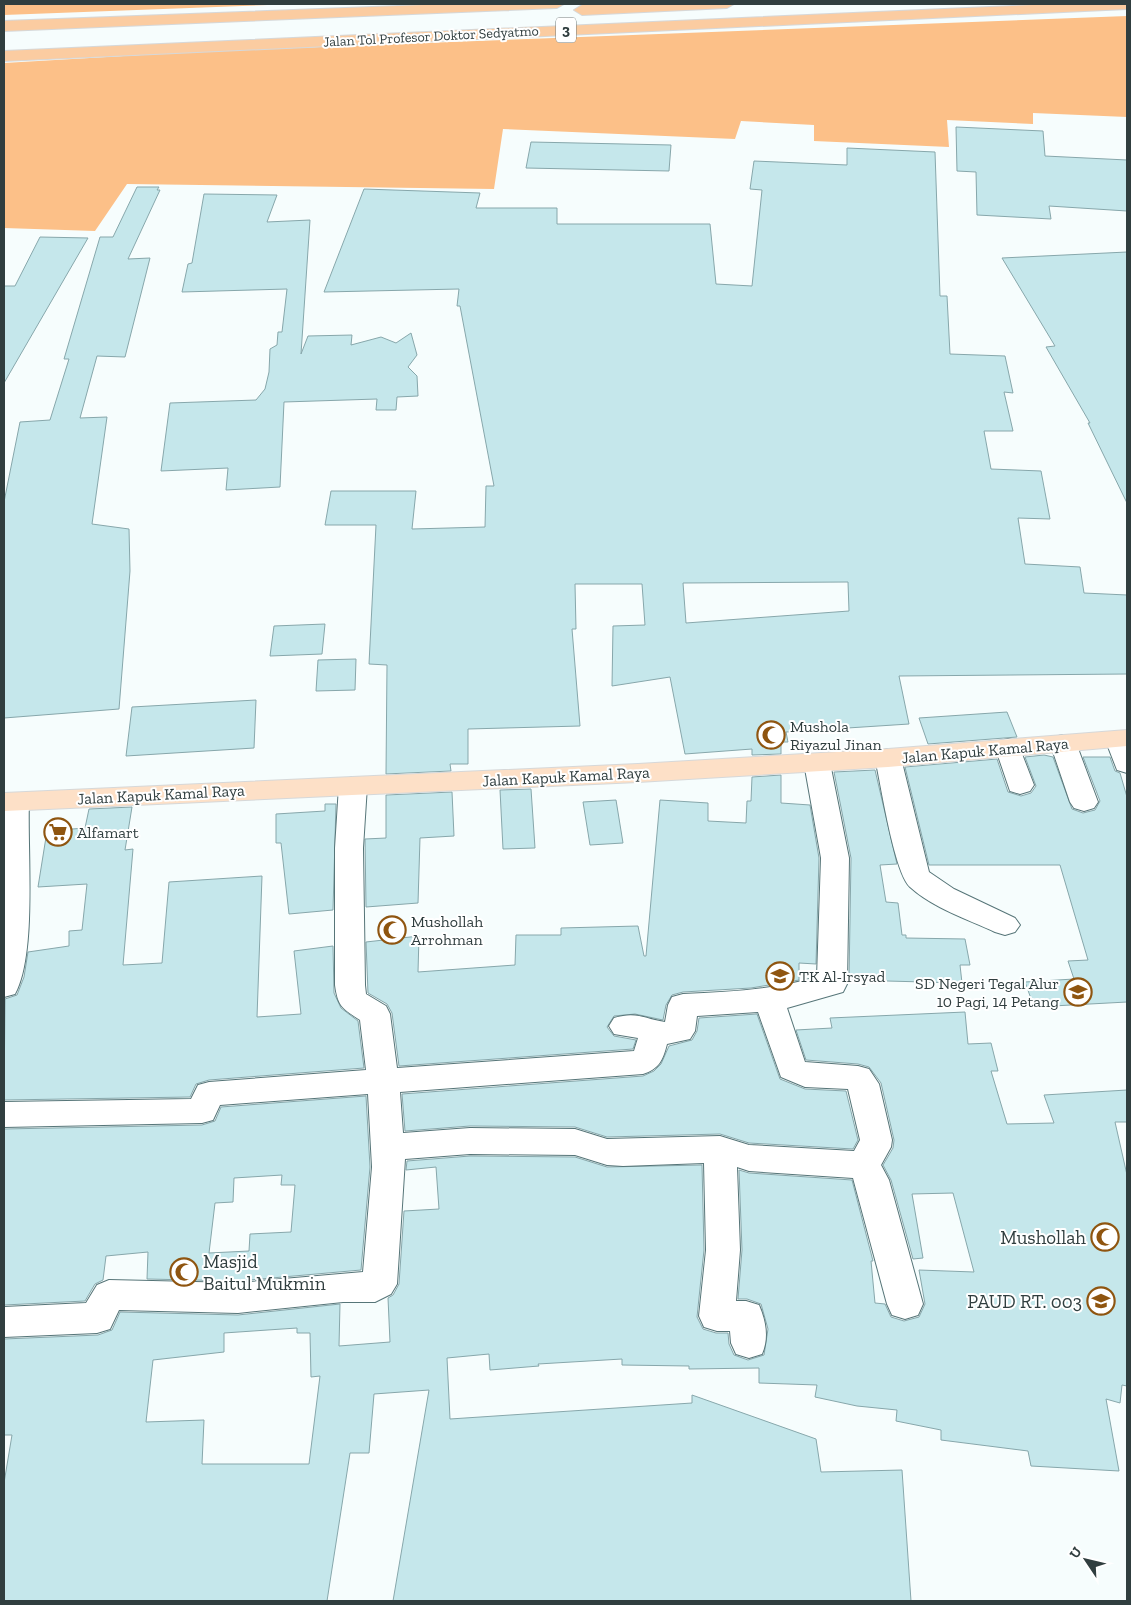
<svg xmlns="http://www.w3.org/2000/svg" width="1131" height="1605" viewBox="0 0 1131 1605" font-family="'Zilla Slab',serif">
<rect width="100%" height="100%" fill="#f6fdfd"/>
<!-- green -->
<path fill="#fcc088" d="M4 4H295L4 15Z
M1127 16V117L1033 113V124L947 120 949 147 814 141V125L741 121 735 139 503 129 494 189 127 184 95 231 4 228V63L192 52Z"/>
<!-- building -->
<path fill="#c5e7eb" stroke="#87a7ab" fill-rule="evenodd" d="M956 127 1043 131 1045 156 1127 160V211L1049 206 1051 219 977 215 976 172 957 171Z
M531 142 671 145 669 171 526 168Z
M847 148 935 152 940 296H947L950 354 1005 356 1013 393 1004 392 1013 431H984L991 469 1041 471 1050 519 1018 518 1025 564 1080 567 1084 593 1127 595V674L899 676 909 724 786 732 788 742H781V754L752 755V749L685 754 670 677 612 686 613 626 645 625 642 584H575L576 629H572L580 726 468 729V764H450L451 771 386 774 387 665 369 664 376 525H325L331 491H416L412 529 485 527 486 486H494L460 306H457L459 289 324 292 364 189 480 193 476 208H557V224H710L716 284 752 286 762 190 750 189 754 161 847 165ZM848 582 849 611 686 623 683 583Z
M137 187H159L157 190H160L128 259 150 258 125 357 97 356 80 418 107 417 92 524 129 529 130 571 119 709 4 718V502L20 422 50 420 69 359H64L100 237H113Z
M204 194 277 195 267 222 310 220 301 354 308 336 352 335 351 345 381 337 396 343 411 333 417 355 408 367 417 376 418 396 397 397 396 410H376L377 399 284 402 280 487 226 490 228 468 161 471 170 403 256 400 265 389 269 372 270 349 277 345 278 332H282L287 289 182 292 188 264 192 263Z
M40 237 88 238 4 383V286H15Z
M1127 252V503L1088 423H1090L1046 347 1055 346 1002 258Z
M325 624 322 654 270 656 274 626Z
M356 659 355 690 316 691 318 660Z
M256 700 254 748 126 756 132 707Z
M1007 712 1017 737 928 744 919 718Z
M1044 755 1053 757 1072 809 1083 813 1095 810 1100 801 1083 757H1110L1115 771 1120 773 1127 797V1002L1034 1007 1025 982 1074 979 1068 961 1088 960 1060 865H929L905 767 997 759 1008 792 1021 796 1031 793 1036 786 1025 757Z
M875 770 897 864 880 865 886 902 898 903 902 935H906V938L965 939 970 965H960L962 983 849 980 851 858 834 772Z
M781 775V803L810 805 819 858 816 964 799 963V980L751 988 683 992 672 995 666 1005 663 1020 635 1014 614 1016 607 1027 614 1036 636 1040 633 1049 399 1066 392 1013 387 1004 368 993 366 942 419 936 418 972 515 965 516 935H561V928L638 926 644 956H646L660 800 708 803V821L746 823 747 801H751L752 777Z
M531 789 535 848 503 849 500 790Z
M452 792 454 836 420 838 418 903 366 907 365 839 386 838V795Z
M616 800 623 843 590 845 583 802Z
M325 804H336L333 910 289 914 281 843H276V814L325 811Z
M132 807 125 850 133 849 123 965 162 963 169 882 262 876 257 1017 301 1014 294 951 333 946 334 993 341 1008 358 1021 364 1068 209 1080 196 1084 190 1097 4 1100 5 999 17 995 24 977 28 952 69 946V931L82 930 87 884 38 887 47 831 85 828 89 809Z
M965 1012 968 1044 991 1043 998 1071H991L1007 1124 1054 1123 1044 1095 1127 1090V1122H1115L1127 1175V1386L1122 1385 1120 1403 1106 1399 1119 1471 1031 1466 1028 1451 941 1440V1430L896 1421 897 1410 857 1406 815 1397 817 1385 759 1383V1368L689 1369V1366L622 1365V1359L538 1364 539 1366 490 1370 489 1354 447 1358 450 1419 692 1403V1395L816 1439 821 1472 902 1470 911 1601H393L429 1390 374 1394 369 1453H350L327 1601H4V1483L12 1435H4V1339L98 1335 112 1330 120 1312 238 1315 340 1304 339 1346 390 1342 388 1298 393 1295 399 1284 404 1211 439 1209 436 1167 406 1170 407 1161 470 1156 575 1157 607 1167 702 1165 704 1250 697 1317 703 1329 716 1333H728L729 1344 734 1355 748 1360 764 1355 768 1329 761 1304 747 1299H738L742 1250 739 1170 749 1173 852 1180 873 1261H871L875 1303 885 1304 891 1317 904 1321 919 1317 925 1304 919 1270 974 1272 953 1193 912 1194 923 1258 913 1259 891 1180 883 1165 893 1148 894 1140 881 1083 869 1067 858 1064 806 1060 796 1030 832 1028 830 1018ZM297 1328V1333H310L311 1377 320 1376 309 1464H202L204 1420 146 1422 153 1360 224 1352V1333Z
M757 1014 780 1079 805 1089 846 1091 858 1140 853 1149 749 1143 720 1134 607 1137 575 1127 470 1126 405 1131 402 1094 643 1076 654 1071 661 1064 669 1046 692 1040 697 1031 699 1018Z
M366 1096 370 1167 361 1270 238 1281 147 1279 148 1252 106 1256 103 1280 95 1284 85 1301 4 1305V1129L202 1125 215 1121 221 1107ZM282 1175 281 1185H295L291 1232 250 1234 249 1251 209 1253 215 1203 233 1202 234 1178Z"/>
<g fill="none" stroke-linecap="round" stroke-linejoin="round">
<!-- minor casing -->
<g stroke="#567578" stroke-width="2">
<path id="minor" d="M1118 731 1127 733V773L1117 770 1105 739 1109 733Z
M1063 735 1072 737 1076 743 1098 802 1094 808 1084 811 1074 808 1070 802 1050 743 1054 737Z
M1008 739 1017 741 1034 785 1030 791 1020 794 1010 791 995 747 999 741Z
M888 749 897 752 901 758 929 872 954 889 1015 918 1020 925 1015 932 1005 935 995 932C967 919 933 908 910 887 894 872 881 785 875 758L879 752Z
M817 754 827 757 830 763 849 858 847 984 843 992 787 1008 805 1062 858 1066 869 1069 879 1084 892 1140 891 1147 881 1165 889 1180 923 1304 918 1315 905 1319 892 1315 887 1304 853 1178 749 1171 737 1167 740 1250 736 1301H746L759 1305C766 1321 769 1338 762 1354L749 1358 736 1354 731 1343 730 1331H717L704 1327 699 1316 706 1250 704 1163 623 1166 607 1165 575 1155 470 1154 405 1159 397 1284 391 1294 375 1302H343L238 1313 119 1310 110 1329 97 1333 4 1337V1307L86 1303 97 1285 109 1280 238 1283 363 1272 372 1167 368 1094 220 1105 213 1120 202 1123 4 1127V1102L191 1099 198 1085 209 1082 366 1070 360 1020C342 1008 338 1007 335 985V848L339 786 343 780 353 777 363 780 367 786 363 848 365 985 366 994 386 1006 390 1014 397 1068 634 1051 638 1038 614 1034 609 1026 614 1018C637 1011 644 1019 665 1022L668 1005 672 997 683 994C729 992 773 990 817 977L821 858 804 763 807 757ZM758 1012 781 1077 805 1087 848 1089 860 1140 854 1151 749 1145 720 1136 607 1139 575 1129 470 1128 403 1133 400 1092 643 1074C659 1069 663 1060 667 1044L690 1039 695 1031 697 1016Z
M15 793 25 796 29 802C27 851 37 954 15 994L4 997V798Z"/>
</g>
<!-- major casing -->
<g stroke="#d6d8d9" stroke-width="2">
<path id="major" d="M1127 730V746L888 767 638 782 4 811V793L638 764 888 749Z"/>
</g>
<!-- highway casing -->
<g stroke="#d6d8d9" stroke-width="2">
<path id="highway" d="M450 4H564L557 8 4 31V21Z
M624 4H734L727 8 582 15 574 10 582 5Z
M1055 4H1127V9L4 61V51Z"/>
</g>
<!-- minor -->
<use href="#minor" fill="#fff" fill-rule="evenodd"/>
<!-- major -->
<use href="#major" fill="#fde0c7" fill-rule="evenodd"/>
<!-- highway -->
<use href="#highway" fill="#fbcca1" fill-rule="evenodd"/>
</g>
<!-- icons -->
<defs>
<g id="mosque-ring" transform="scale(1.4375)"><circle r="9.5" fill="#fff" stroke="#8f5510" stroke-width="1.5"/><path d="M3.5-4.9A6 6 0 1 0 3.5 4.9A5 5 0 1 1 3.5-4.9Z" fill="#8f5510"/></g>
<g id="supermarket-ring" transform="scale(1.4375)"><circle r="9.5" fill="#fff" stroke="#8f5510" stroke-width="1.5"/><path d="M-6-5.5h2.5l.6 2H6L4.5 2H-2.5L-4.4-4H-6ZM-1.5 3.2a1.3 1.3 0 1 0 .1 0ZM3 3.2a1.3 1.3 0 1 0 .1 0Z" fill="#8f5510"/></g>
<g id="school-ring" transform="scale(1.4375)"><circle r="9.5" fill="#fff" stroke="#8f5510" stroke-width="1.5"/><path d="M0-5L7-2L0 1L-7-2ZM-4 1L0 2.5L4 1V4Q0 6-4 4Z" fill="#8f5510"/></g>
</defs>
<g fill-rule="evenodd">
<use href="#mosque-ring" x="771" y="735"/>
<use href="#supermarket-ring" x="58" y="832"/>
<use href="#mosque-ring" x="392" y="930"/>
<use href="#school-ring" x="780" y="976"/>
<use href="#school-ring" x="1078" y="992"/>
<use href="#mosque-ring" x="1105" y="1237"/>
<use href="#mosque-ring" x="184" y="1272"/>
<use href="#school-ring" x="1101" y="1301"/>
</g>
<g text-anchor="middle" stroke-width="4" stroke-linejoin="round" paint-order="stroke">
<!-- far-street labels -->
<g font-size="14" fill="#303e3f" stroke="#fff">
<text transform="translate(431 36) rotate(-3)" y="5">Jalan Tol Profesor Doktor Sedyatmo</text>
</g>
<!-- shield labels -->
<rect fill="#fff" stroke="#6e7879" stroke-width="1" x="556" y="17.5" width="20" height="25" rx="4"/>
<g font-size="15" font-weight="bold" fill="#303e3f">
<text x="566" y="35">3</text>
</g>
<!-- poi labels -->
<g font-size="16" fill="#303e3f" stroke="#fff" text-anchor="start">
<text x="790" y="732">Mushola<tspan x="790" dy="18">Riyazul Jinan</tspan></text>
<text x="77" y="838">Alfamart</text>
<text x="411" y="927">Mushollah<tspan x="411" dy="18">Arrohman</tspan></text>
<text x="799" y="982">TK Al-Irsyad</text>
<text x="1059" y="989" text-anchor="end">SD Negeri Tegal Alur<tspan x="1059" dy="18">10 Pagi, 14 Petang</tspan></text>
</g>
<!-- street labels -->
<g font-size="16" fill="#303e3f" stroke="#fff">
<text transform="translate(985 750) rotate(-5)" y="6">Jalan Kapuk Kamal Raya</text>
<text transform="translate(566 776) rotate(-3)" y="6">Jalan Kapuk Kamal Raya</text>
<text transform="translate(161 794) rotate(-3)" y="6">Jalan Kapuk Kamal Raya</text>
</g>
<!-- near-poi labels -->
<g font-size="19" fill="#303e3f" stroke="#fff" text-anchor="end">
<text x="1086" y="1244">Mushollah</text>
<text x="203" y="1268" text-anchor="start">Masjid<tspan x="203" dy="22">Baitul Mukmin</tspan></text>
<text x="1082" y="1308">PAUD RT. 003</text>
</g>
</g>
<!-- border -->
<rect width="1131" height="1605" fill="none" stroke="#303e3f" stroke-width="10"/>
<!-- north arrow -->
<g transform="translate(1086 1560) rotate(305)" stroke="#ffffff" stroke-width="4" paint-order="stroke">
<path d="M0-4L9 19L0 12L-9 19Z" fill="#303e3f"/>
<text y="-8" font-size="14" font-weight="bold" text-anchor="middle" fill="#303e3f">U</text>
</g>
</svg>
